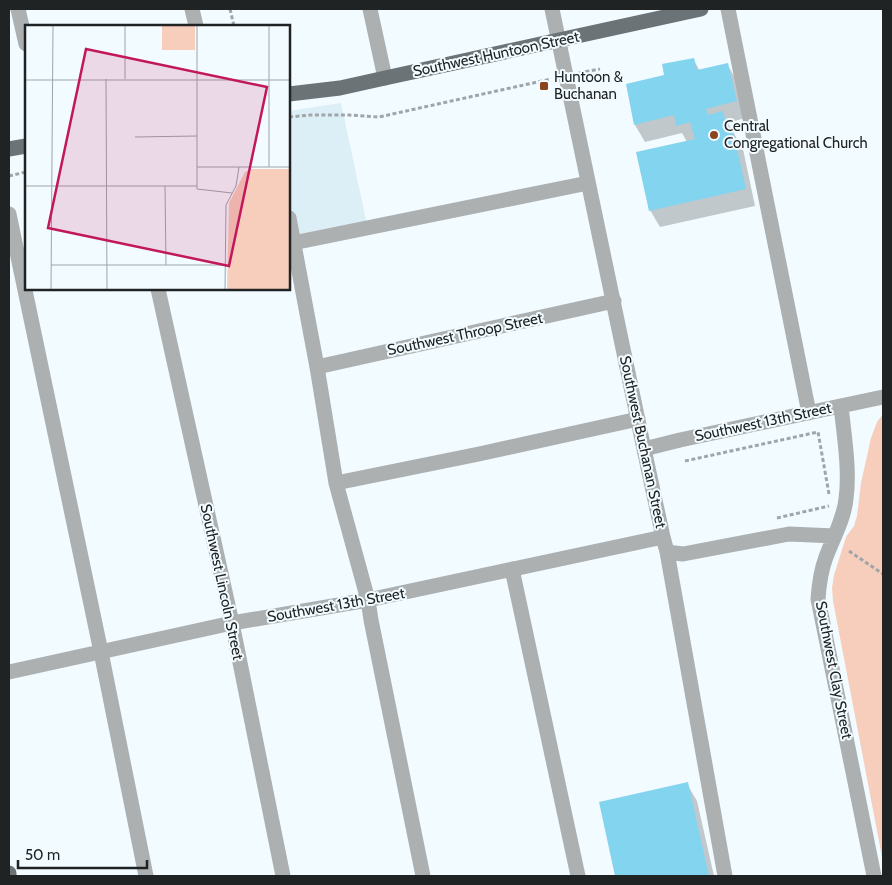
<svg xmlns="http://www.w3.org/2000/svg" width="892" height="885" viewBox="0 0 892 885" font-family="Cabin,sans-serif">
<rect width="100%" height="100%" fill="#f2fbff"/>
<!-- built -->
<path fill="#ddeff6" d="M341 103 369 234 289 251V111Z"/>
<!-- green -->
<path fill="#f7cebb" d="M883 414V862L833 601 832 588 834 575 846 537 854 526 857 516 861 483 871 438 877 422Z"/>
<!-- shadow -->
<path fill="#0003" d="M693 59 700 71 727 64 737 81 745 118 728 123 743 149 755 206 660 227 650 210 687 142 682 133 645 142 635 125 665 76Z
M687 784 697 801 714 876H617L600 803Z"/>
<!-- building -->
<path fill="#83d4ef" d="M694 58 697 70 728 63 737 101 706 109 708 115 723 111 728 132 733 131 746 189 649 211 636 152 695 139 690 122 676 126 674 115 634 125 626 84 664 75 662 64Z
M688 782 709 876H615L599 802Z"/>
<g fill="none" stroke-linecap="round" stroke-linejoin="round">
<!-- path -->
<path stroke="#9fa6a9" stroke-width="3" stroke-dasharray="4 2.5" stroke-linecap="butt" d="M230 9 234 26
M579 73 600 69
M289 117 310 115H349L379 117 551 79
M9 176 26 172
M685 461 818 432 829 494
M777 518 829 506
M849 551 883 574"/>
<!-- minor -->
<path stroke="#acb0b1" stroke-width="15" d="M18 9 26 44
M192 9 196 26
M370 9 385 78
M552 9 644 449 663 537 667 552 725 876
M728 9 809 413
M9 214 101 652 146 876
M289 218 317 367 336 483 368 600 371 620 423 876
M293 243 588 183
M158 289 232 623 283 876
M317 367 614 301
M841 406C844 435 850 470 846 499 844 519 833 538 826 557 821 570 819 585 818 599L874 876
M644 449 680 440 883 397
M336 483 479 454 638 419
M667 552 683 554 789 534 835 536
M512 569 578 876
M9 672 232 623 368 600 663 537"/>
<!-- major -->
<path stroke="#6c7376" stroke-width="15" d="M289 94 340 88 385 78 701 9
M9 149 26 146
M9 873V876"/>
</g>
<!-- markers -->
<g fill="#8b4420" stroke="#f2fbff" stroke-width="2">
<rect x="539" y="81" width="10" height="10" rx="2.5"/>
<circle cx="714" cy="135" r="5"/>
</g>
<g text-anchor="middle" stroke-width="4" stroke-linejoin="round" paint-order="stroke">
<!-- street labels -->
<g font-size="15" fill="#202324" stroke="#f2fbff">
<text transform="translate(496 54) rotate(-12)" y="5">Southwest Huntoon Street</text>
<text transform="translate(465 334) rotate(-12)" y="5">Southwest Throop Street</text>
<text transform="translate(763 422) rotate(-12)" y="5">Southwest 13th Street</text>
<text transform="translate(643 442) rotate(78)" y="5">Southwest Buchanan Street</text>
<text transform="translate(222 582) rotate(78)" y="5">Southwest Lincoln Street</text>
<text transform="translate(336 605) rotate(-10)" y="5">Southwest 13th Street</text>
<text transform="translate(834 670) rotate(79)" y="5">Southwest Clay Street</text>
</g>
<!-- poi labels -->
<g font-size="15" fill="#202324" stroke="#f2fbff" text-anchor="start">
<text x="554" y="82">Huntoon &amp;<tspan x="554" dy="17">Buchanan</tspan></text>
<text x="724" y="131">Central<tspan x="724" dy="17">Congregational Church</tspan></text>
</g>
</g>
<!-- overview -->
<g transform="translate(25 25)">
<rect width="265" height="265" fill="#f2fbff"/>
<path d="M137 0H170V25H137ZM226 144H265V265H202L204 178 220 147Z" fill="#f7cebb"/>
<path fill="none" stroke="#9ea5a7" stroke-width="1" d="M100 0V54M172 0V164L207 168M244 0V142M81 54 82 265M0 55H265M110 112 172 111M172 142H265M0 161H172M140 161 141 240M26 240H200M26 265 28 0M200 265 201 180 211 161 214 142"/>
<path fill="#c2185b" fill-opacity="0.15" stroke="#c2185b" stroke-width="2.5" d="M61 24 242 62 204 241 23 203Z"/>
<rect width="265" height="265" fill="none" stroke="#202324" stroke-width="2.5"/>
</g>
<!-- border -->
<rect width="892" height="885" fill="none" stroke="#202324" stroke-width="20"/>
<!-- scale -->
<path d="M18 860v8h129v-8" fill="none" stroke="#202324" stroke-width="2.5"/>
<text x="25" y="860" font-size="15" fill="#202324" stroke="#f2fbff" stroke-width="4" paint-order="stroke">50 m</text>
</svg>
